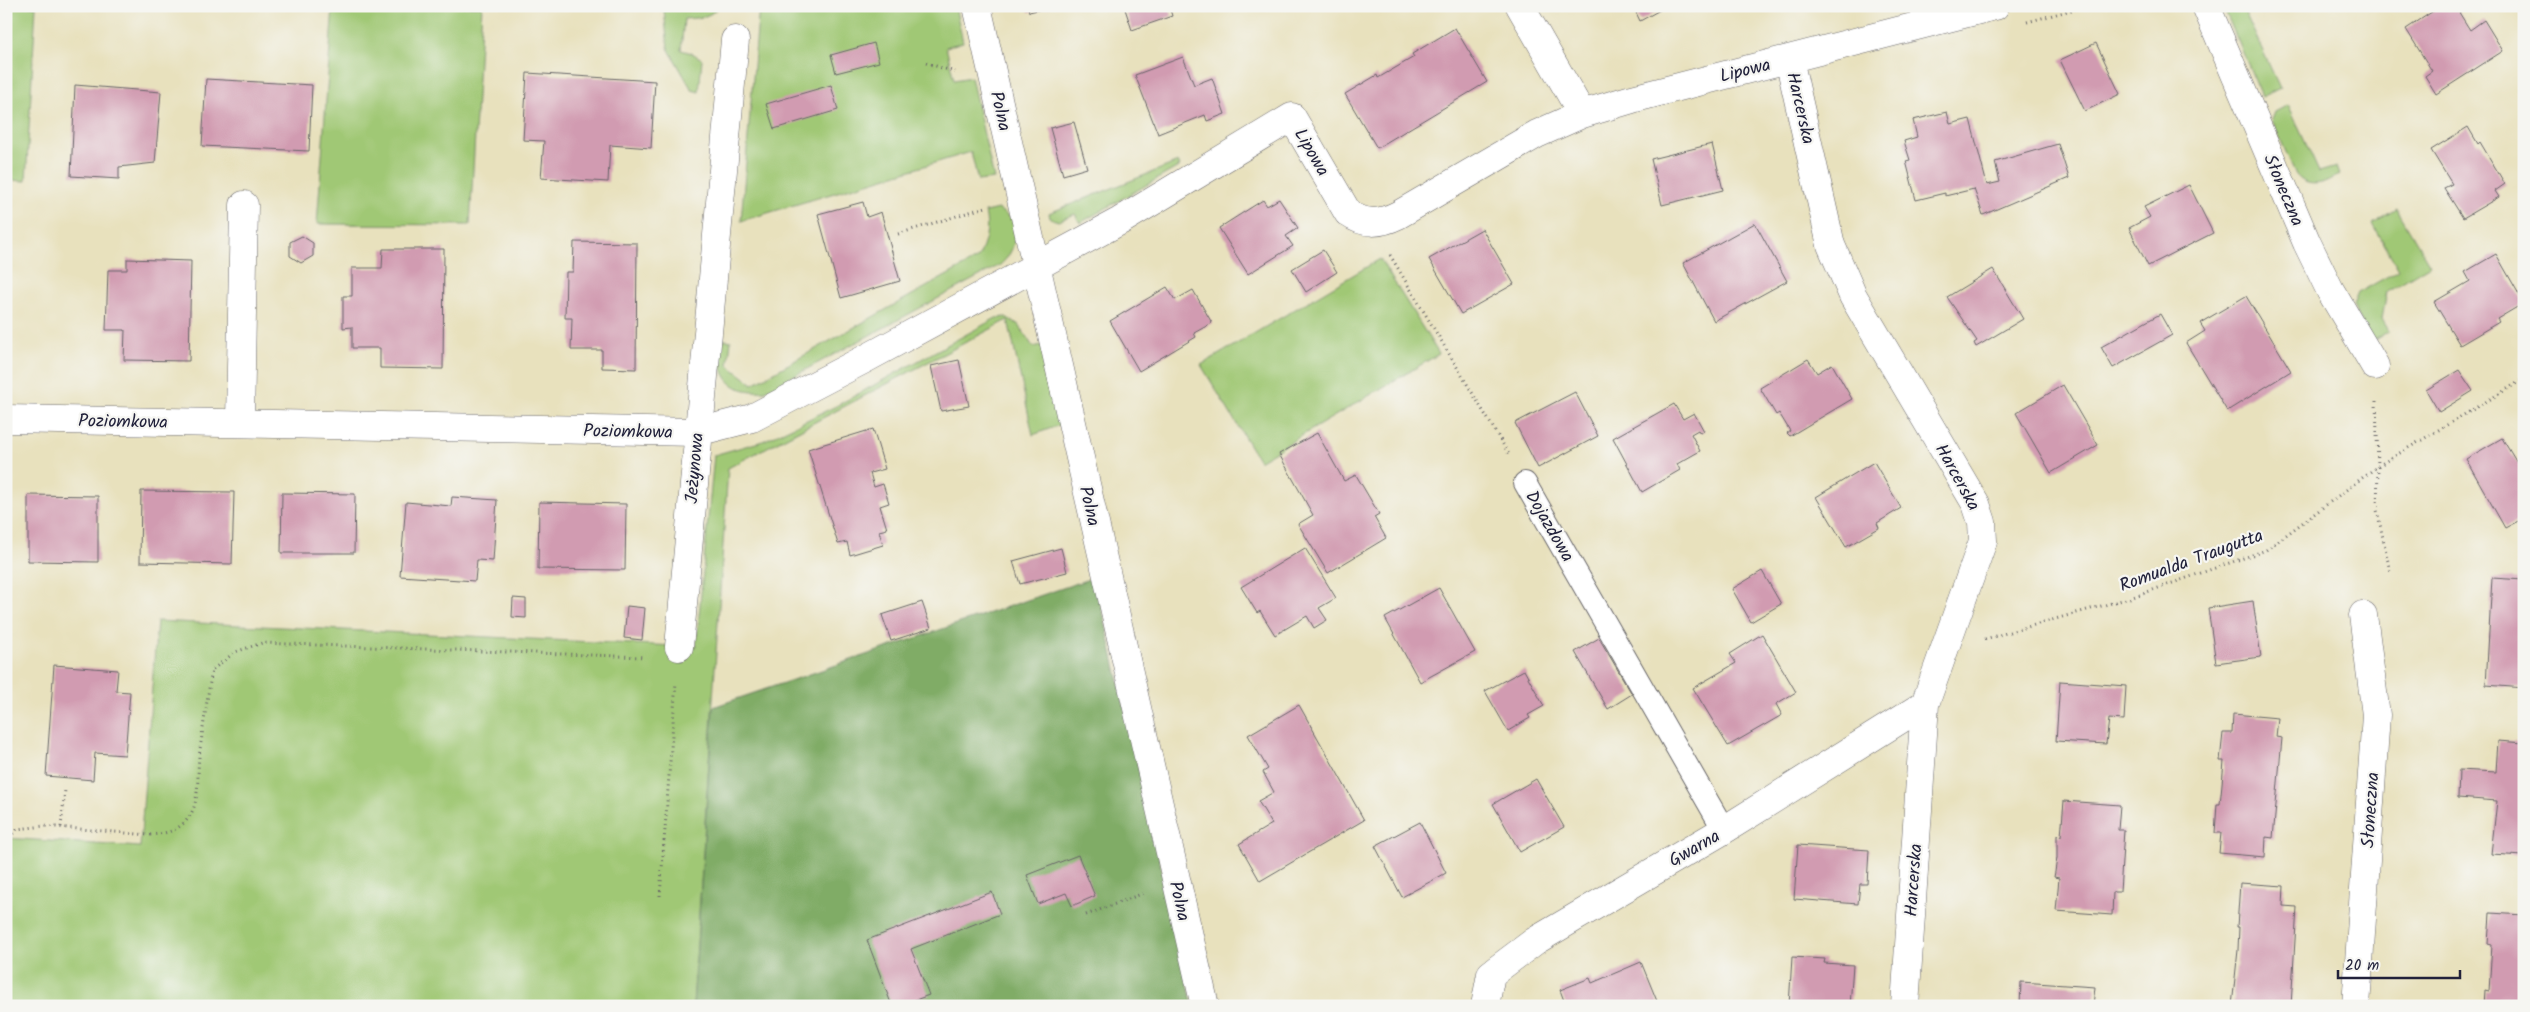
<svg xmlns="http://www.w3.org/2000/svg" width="2530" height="1012" viewBox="0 0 2530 1012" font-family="Kalam,sans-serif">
<rect width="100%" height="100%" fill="#f6f6f2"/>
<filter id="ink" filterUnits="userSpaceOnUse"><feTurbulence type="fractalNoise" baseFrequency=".02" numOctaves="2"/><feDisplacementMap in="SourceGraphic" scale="10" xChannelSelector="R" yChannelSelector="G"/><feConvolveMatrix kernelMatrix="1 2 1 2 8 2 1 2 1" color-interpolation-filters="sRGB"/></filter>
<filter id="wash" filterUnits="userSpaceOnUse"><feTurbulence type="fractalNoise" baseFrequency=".0096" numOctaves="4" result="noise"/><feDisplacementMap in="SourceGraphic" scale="20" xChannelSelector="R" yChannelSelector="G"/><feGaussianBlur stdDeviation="1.12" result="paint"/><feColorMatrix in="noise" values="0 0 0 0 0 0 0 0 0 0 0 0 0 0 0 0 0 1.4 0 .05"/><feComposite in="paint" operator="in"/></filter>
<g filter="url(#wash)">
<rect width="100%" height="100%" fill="#e8e1bd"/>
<!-- green -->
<path fill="#a0c874" stroke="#617558" d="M6 6H36L26 181 6 180Z
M333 6H482L470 225 317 224Z
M698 6H719C710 18 698 18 684 19L681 50 692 53 702 59 699 92 692 90 668 48 664 10 698 9Z
M759 6H955L963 42 946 47 954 80 971 77 994 179 978 181 971 152 741 221Z
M2223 6H2242L2280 88 2262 97Z
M2288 105 2319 172 2336 167 2339 175C2324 183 2309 190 2296 175L2272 120 2275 112Z
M1178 162 1180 166 1080 223 1075 214 1058 221 1050 218 1049 213Z
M998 209 1014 220C1017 238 1014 253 1000 265L766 391C726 394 718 374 719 338L731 341 728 365 753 384 978 258C986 242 989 230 985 212Z
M2397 209 2430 265 2387 291 2382 319 2389 331 2371 342 2353 305 2358 293 2399 270 2373 224Z
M1380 259 1439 354 1259 461 1201 365Z
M1006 317 1019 325 1033 347 1042 345 1060 425 1033 435 1008 320 728 468 693 1006H6V838L140 847 157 621 696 647 714 455 763 441 836 406 996 318Z"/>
<!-- forest -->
<path fill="#80ac66" stroke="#516750" d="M1095 577 1193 1006H693L713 707Z"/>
<g id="blocks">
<!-- building -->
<path fill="#d19bb1" d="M1028 6H1050V7L1029 12Z
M1124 6H1169L1172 16 1132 30Z
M1633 6H1667L1640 21Z
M2441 6H2455L2470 30 2484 20 2503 51 2436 94 2425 76 2432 71 2406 29Z
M1455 28 1487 82 1377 148 1345 94 1377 75 1378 78 1414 57 1412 54Z
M874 43 879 62 836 73 831 55Z
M2096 43 2120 94 2085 111 2060 60Z
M1183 57 1194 85 1212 78 1225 114 1207 121 1205 115 1158 134 1135 75Z
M527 73 655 81 651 148 610 145 608 182 541 178 544 141 523 140Z
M206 79 312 85 309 151 202 146Z
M75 85 161 92 155 163 119 167V179L71 176Z
M831 85 838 110 774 129 766 104Z
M1947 112 1950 124 1970 119 1987 185 2000 182 1995 162 2058 144 2069 178 1983 215 1974 189 1945 196V193L1916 200 1906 161 1910 160 1904 141 1917 137 1913 120Z
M1074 122 1087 168 1063 175 1050 128Z
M2468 127 2478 144 2480 142 2505 184 2495 191 2499 197 2463 218 2444 188 2452 184 2431 150Z
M1712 144 1723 190 1662 205 1651 159Z
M2189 185 2213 233 2148 266 2129 228 2150 217 2144 207Z
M1279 199 1298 228 1286 236 1293 246 1248 274 1219 228 1263 200 1267 206Z
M863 202 867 217 881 212 900 281 841 298 818 214Z
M1755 223 1787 281 1714 321 1683 263Z
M1482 229 1514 284 1461 314 1429 259Z
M302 236 313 243V256L301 263 290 256V242Z
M574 242 637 243 636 369 602 368V350H571L572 318H565L566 272H573Z
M383 249H444L443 369 380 368V348H352V327L343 328V296H352V268H382Z
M1323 250 1337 272 1306 292 1292 269Z
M2496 254 2524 303 2497 319 2499 322 2460 345 2434 302 2470 281 2465 272Z
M127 259 191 261 189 361 124 360 125 330H106L108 270H127Z
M1993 269 2023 319 1976 347 1974 343 1977 341 1947 297Z
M1167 287 1175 300 1193 290 1212 323 1194 333 1196 337 1139 371 1110 321Z
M2246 296 2291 371 2227 411 2186 343 2205 331 2200 323Z
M2160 314 2172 335 2113 368 2101 347Z
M1808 359 1817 373 1832 364 1852 399 1790 436 1787 433 1790 431 1779 413 1776 415 1760 388Z
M959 360 969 406 941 411 931 366Z
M2459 370 2473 391 2439 412 2426 390Z
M2063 385 2098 445 2051 473 2016 413Z
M1575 392 1598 436 1538 468 1515 423Z
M1674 404 1683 419 1694 413 1704 431 1700 433 1698 430 1691 434 1700 451 1677 464 1680 470 1642 492 1613 438Z
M873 429 885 469 870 473 874 487 883 484 889 503 880 506 887 529 879 531 883 545 850 555 847 542 838 544 808 449Z
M1317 433 1344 481 1356 475 1379 514 1374 517 1386 538 1328 573 1298 524 1313 515 1279 454Z
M2502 438 2517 463 2524 459V518L2505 528 2466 459Z
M1874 462 1901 508 1877 523 1879 528 1846 547 1816 497Z
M141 491 234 492 232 564 140 562Z
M282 493 355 494 354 553H281Z
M28 495 98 496V562L28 561Z
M452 497 497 500 493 561 477 560 475 581 400 576 406 502 451 506Z
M539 502 626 504 625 570 538 569Z
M1061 548 1067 572 1020 584 1013 561Z
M1305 548 1336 598 1319 608 1327 620 1314 628 1307 616 1275 635 1260 611 1257 613 1241 587Z
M1762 571 1781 604 1751 622 1732 589Z
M2492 578 2524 580V688L2486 685Z
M1439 588 1475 652 1420 682 1385 618Z
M513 598 526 599V618L512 617Z
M2253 601 2261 657 2216 663 2208 608Z
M922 602 931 628 891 641 882 615Z
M627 606 645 608 642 640 624 638Z
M1762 634 1796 692 1776 704 1782 715 1728 746 1693 688 1736 663 1730 654Z
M1599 638 1632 694 1608 709 1575 652Z
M54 665 118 670 116 691 130 692 125 755 95 753 93 780 46 776Z
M1524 670 1544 706 1528 715 1530 718 1508 731 1485 691Z
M2060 681 2126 686 2124 720 2109 719 2106 744 2056 741Z
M1299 705 1364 820 1260 881 1239 844 1272 824 1258 801 1274 792 1263 772 1268 769 1248 735Z
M2233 714 2278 718 2276 737 2282 738 2273 838 2266 837 2265 857 2219 853 2221 833H2215L2217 804H2220L2222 784 2224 761H2220L2223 733H2232Z
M2498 741 2524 743V856L2491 854 2497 801 2458 798 2459 770 2496 772Z
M1536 779 1564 827 1520 852 1493 804Z
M2064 801 2120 805 2118 830H2124L2120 892H2113L2112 915 2056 911 2059 878 2054 877 2055 872 2057 858V835L2061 836Z
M1420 822 1446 873 1402 897 1375 846Z
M1798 845 1869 850 1867 884H1860L1858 904 1794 899Z
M1078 855 1095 896 1072 906 1066 893 1038 904 1027 875Z
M2240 883 2284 886 2283 906 2297 907 2291 1006H2232L2238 950 2239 927H2237Z
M992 892 1000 914 911 949 929 995 899 1006H892L867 940Z
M2490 913 2524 915V1006H2484L2485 990 2489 991 2492 945 2488 944Z
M1792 957 1825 959 1824 963 1853 965 1850 1006H1789Z
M1641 962 1659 1006H1566L1560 990 1590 978 1592 983Z
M2021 982 2095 987 2093 1006H2020Z"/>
</g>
</g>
<g filter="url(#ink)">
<use href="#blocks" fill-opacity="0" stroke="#676568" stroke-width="1"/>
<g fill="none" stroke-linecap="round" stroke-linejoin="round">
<!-- lane casing -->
<g stroke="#676568" stroke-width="24">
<path id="lane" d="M1525 483 1724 830"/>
</g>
<!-- street casing -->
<g stroke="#676568" stroke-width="29">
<path id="street" d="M977 6 1205 1006
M1520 6 1582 114
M2206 6 2307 243 2330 290 2375 366
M1789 59 1831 245 1853 296 1976 504 1982 522 1983 541 1925 704 1905 1006
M6 419 697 432 752 418 865 359 1120 221 1292 117 1348 213C1365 225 1380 224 1398 215L1537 134 1582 114 1632 99 1995 6
M240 422 244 205
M679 647 735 40
M1485 1006 1491 974 1535 941 1724 830 1925 704
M2356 1006 2376 715 2363 615"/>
</g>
<!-- path -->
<path stroke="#676568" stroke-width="3" stroke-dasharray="1 4" stroke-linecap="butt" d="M2027 22 2086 6
M926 63 955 72
M898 234 986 207
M1390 255 1510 456
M2376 401 2378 466 2377 510 2390 571
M1985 639 2133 597 2266 550 2378 466 2524 379
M61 827 65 790
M6 841 17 829 45 826 149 835C165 834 179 831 189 817 200 802 197 775 199 757 203 728 207 699 212 670L235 652 262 643 645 657
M660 896 676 682
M1086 915 1144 893"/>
<!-- lane -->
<use href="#lane" stroke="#fff" stroke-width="22"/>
<!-- street -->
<use href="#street" stroke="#fff" stroke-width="28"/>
</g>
</g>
<g text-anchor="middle" stroke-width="4.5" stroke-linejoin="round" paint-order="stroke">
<!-- street labels -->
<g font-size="18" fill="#22223b" stroke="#f6f6f2">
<text transform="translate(1745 70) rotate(-14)" y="6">Lipowa</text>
<text transform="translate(1801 108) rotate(77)" y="6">Harcerska</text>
<text transform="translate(1001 111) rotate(77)" y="6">Polna</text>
<text transform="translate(1312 152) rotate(60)" y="6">Lipowa</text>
<text transform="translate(2284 190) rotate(67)" y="6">Słoneczna</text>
<text transform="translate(123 421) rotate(1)" y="6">Poziomkowa</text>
<text transform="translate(628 431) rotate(1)" y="6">Poziomkowa</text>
<text transform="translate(694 468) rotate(-85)" y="6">Jeżynowa</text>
<text transform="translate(1958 477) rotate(61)" y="6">Harcerska</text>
<text transform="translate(1090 506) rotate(77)" y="6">Polna</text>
<text transform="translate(1550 526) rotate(60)" y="6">Dojazdowa</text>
<text transform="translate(2191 560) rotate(-20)" y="6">Romualda Traugutta</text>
<text transform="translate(2370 810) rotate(-86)" y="6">Słoneczna</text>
<text transform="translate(1694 848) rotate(-30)" y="6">Gwarna</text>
<text transform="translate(1913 880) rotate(-86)" y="6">Harcerska</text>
<text transform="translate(1180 901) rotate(77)" y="6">Polna</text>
</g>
</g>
<!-- margin -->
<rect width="2530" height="1012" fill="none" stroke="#f6f6f2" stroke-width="25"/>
<!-- scale -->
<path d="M2338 970v8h122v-8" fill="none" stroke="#22223b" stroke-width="2.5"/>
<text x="2345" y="970" font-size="15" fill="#22223b" stroke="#f6f6f2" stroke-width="4" paint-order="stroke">20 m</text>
</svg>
